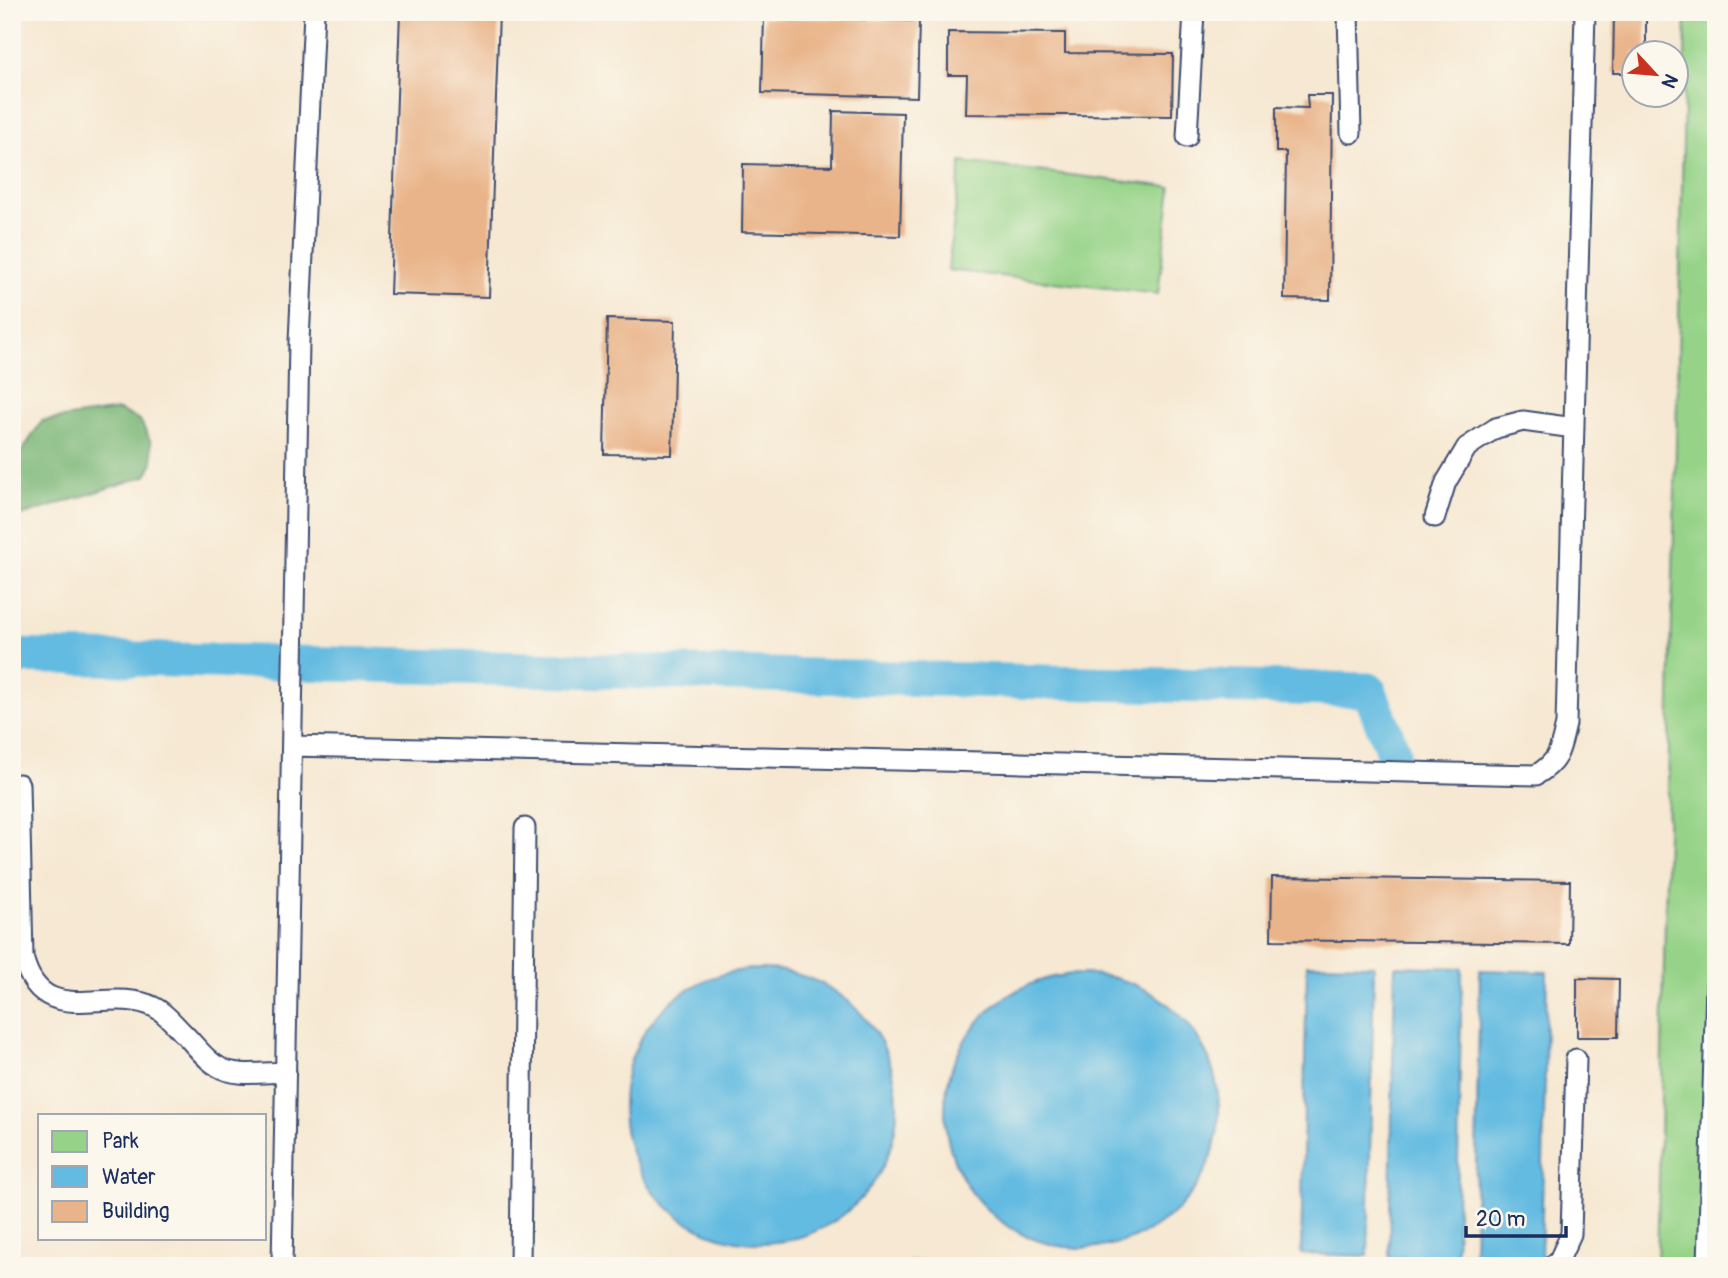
<svg xmlns="http://www.w3.org/2000/svg" width="1728" height="1278" viewBox="0 0 1728 1278" font-family="Pangolin,sans-serif">
<rect width="100%" height="100%" fill="#fbf7ec"/>
<filter id="ink" filterUnits="userSpaceOnUse"><feTurbulence type="fractalNoise" baseFrequency=".0143" numOctaves="2"/><feDisplacementMap in="SourceGraphic" scale="14" xChannelSelector="R" yChannelSelector="G"/><feConvolveMatrix kernelMatrix="1 2 1 2 8 2 1 2 1" color-interpolation-filters="sRGB"/></filter>
<filter id="wash" filterUnits="userSpaceOnUse"><feTurbulence type="fractalNoise" baseFrequency=".00686" numOctaves="4" result="noise"/><feDisplacementMap in="SourceGraphic" scale="28" xChannelSelector="R" yChannelSelector="G"/><feGaussianBlur stdDeviation="1.57" result="paint"/><feColorMatrix in="noise" values="0 0 0 0 0 0 0 0 0 0 0 0 0 0 0 0 0 1.4 0 .05"/><feComposite in="paint" operator="in"/></filter>
<g filter="url(#wash)">
<rect width="100%" height="100%" fill="#f6e8d2"/>
<!-- green -->
<path fill="#96d388" stroke="#588173" stroke-width="2" d="M1686 12H1716V1266H1657Z
M961 162 1171 187 1158 294 948 270Z"/>
<!-- forest -->
<path fill="#78b574" stroke="#4a7269" stroke-width="2" d="M118 410 140 420 151 442 153 462 146 476 12 519V455L20 454 42 421Z"/>
<!-- water -->
<path fill="#64bbe1" stroke="#4075a0" stroke-width="2" d="M1307 964 1374 965 1368 1256 1301 1254Z
M1395 966 1462 968 1456 1258 1389 1257Z
M623 1106a137 137 0 1 1 274 0a137 137 0 1 1-274 0Z
M1480 970 1547 972 1541 1262 1474 1260Z
M945 1111a137 137 0 1 1 274 0a137 137 0 1 1-274 0Z"/>
<g fill="none" stroke-linecap="round" stroke-linejoin="round">
<!-- canal -->
<path stroke="#64bbe1" stroke-width="35" d="M12 656 1369 690 1393 751"/>
</g>
<g id="blocks">
<!-- building -->
<path fill="#e9b489" d="M400 12H499L489 297 390 294Z
M1614 12H1646V52H1634V73H1613Z
M764 17 919 21 917 97 762 93Z
M948 32 1065 33V53L1173 54 1172 116 966 114 967 75H948Z
M1307 95H1332L1330 300 1284 299 1286 152H1276V107L1308 108Z
M833 111 903 113 900 236 742 232 743 164 832 166Z
M607 319 675 321 672 455 604 454Z
M1272 877 1570 881 1569 944 1271 940Z
M1577 978 1619 979 1618 1037H1577Z
M907 1260 955 1261 954 1266H907Z"/>
</g>
</g>
<g filter="url(#ink)">
<use href="#blocks" fill-opacity="0" stroke="#3c4b6f" stroke-width="2"/>
<g fill="none" stroke-linecap="round" stroke-linejoin="round">
<!-- service casing -->
<g stroke="#3c4b6f" stroke-width="23">
<path id="service" d="M1348 12 1351 133
M1187 137 1194 12
M1435 517 1446 482 1467 447 1496 428 1523 421 1574 428
M292 746 1536 775C1560 761 1560 749 1566 724L1585 12
M19 784 23 957C42 1032 106 984 154 1007 165 1012 174 1024 182 1032 193 1042 204 1059 217 1066 235 1078 265 1072 286 1072
M282 1266 299 342 314 12
M520 1266 525 828
M1552 1266 1559 1260 1571 1234 1576 1059
M1708 1266 1716 983"/>
</g>
<!-- service -->
<use href="#service" stroke="#fff" stroke-width="19"/>
</g>
</g>
<!-- margin -->
<rect width="1728" height="1278" fill="none" stroke="#fbf7ec" stroke-width="42"/>
<!-- legend -->
<rect x="38" y="1114" width="228" height="126" fill="#fbf7ec" stroke="#a1a7b3" stroke-width="2"/>
<rect x="52" y="1131" width="35" height="21" fill="#96d388" stroke="#a1a7b3" stroke-width="2"/>
<text x="102" y="1148" font-size="21" fill="#1b2f5e">Park</text>
<rect x="52" y="1166" width="35" height="21" fill="#64bbe1" stroke="#a1a7b3" stroke-width="2"/>
<text x="102" y="1184" font-size="21" fill="#1b2f5e">Water</text>
<rect x="52" y="1201" width="35" height="21" fill="#e9b489" stroke="#a1a7b3" stroke-width="2"/>
<text x="102" y="1218" font-size="21" fill="#1b2f5e">Building</text>
<!-- north arrow -->
<g transform="translate(1655 74) rotate(116)"><circle r="33" fill="#fbf7ec" stroke="#a1a7b3" stroke-width="2"/>
<path d="M0-5L12 26L0 18L-12 26Z" fill="#c8321e"/>
<text y="-10" font-size="19" font-weight="bold" text-anchor="middle" fill="#1b2f5e">N</text>
</g>
<!-- scale -->
<path d="M1466 1226v10h100v-10" fill="none" stroke="#1b2f5e" stroke-width="3.5"/>
<text x="1476" y="1226" font-size="21" fill="#1b2f5e" stroke="#fbf7ec" stroke-width="5" paint-order="stroke">20 m</text>
</svg>
